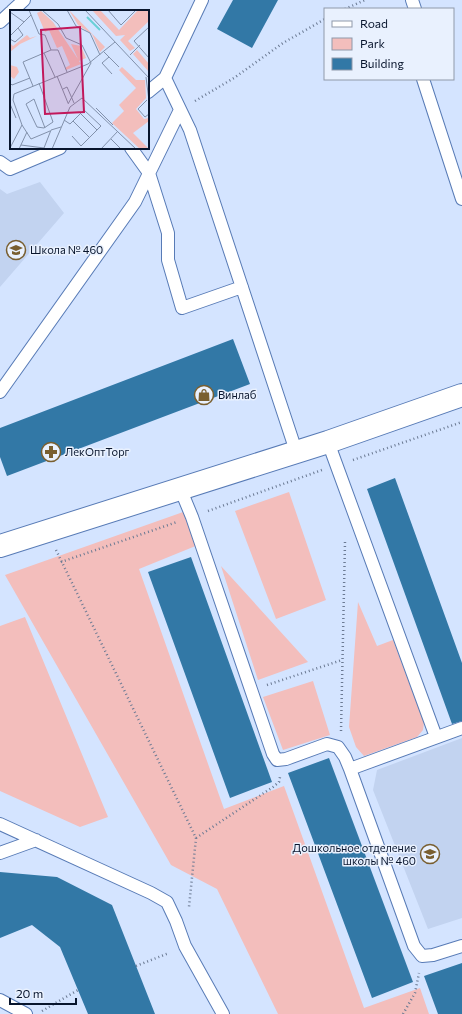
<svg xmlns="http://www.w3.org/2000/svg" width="462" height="1014" viewBox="0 0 462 1014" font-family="Commissioner,sans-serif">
<rect width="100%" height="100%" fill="#d4e4ff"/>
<!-- built -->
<path fill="#c2d3f0" d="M40 182 64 213 0 287V189L7 194Z
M462 738V918L428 929 373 790 377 770Z"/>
<!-- green -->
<path fill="#f3bebc" d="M289 492 326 600 276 619 235 511Z
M186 511 198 545 139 569 224 809 284 786 364 1008 420 988 429 1014H278L217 889 171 865 5 575Z
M221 566 308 662 258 680Z
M358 602 377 646 393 640 424 722 423 730 417 737 364 756 356 747 349 727Z
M25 617 108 817 80 827 0 791V626Z
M313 681 330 735 283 750 263 697Z"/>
<!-- building -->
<path fill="#3278a6" d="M233 0H278L252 48 217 29Z
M233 339 250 384 7 476 0 457V428Z
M395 478 462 663V721L452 724 367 489Z
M191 557 272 782 230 798 148 572Z
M329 758 413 982 372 998 288 773Z
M0 872 57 877 112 905 155 1014H88L60 947 32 925 0 938Z
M462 963V1014H438L424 976Z"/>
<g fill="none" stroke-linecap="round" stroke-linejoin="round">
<!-- service casing -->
<g stroke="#587bb6" stroke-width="14">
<path id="service" d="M412 0 415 9
M12 11 24 0
M0 22 11 12
M165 78 190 130 296 451
M423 79 462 199
M148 92 165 78 202 0
M131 148 149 173 168 233V260L182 308 242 287
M0 162 10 169 60 148
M0 392 135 202 180 110
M328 442 436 737
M180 488 192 517 273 754 277 760 286 759 327 744 338 747 345 757 350 769 414 946 422 956 433 955 462 946
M350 769 462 728
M0 824 151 893 167 902 176 921 185 946 223 1014
M0 853 36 840
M0 1000 26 1014"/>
</g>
<!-- minor casing -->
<g stroke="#587bb6" stroke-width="24">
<path id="minor" d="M0 546 328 442 462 395"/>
</g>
<!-- path -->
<path stroke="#6b7a93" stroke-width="2.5" stroke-dasharray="1 3" stroke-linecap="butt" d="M345 9 365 0
M195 101 234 78 283 43 325 19
M353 460 462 422
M208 511 322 470
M56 550 196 838 189 907
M61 562 177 522
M267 685 342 660
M341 731 345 542
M196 838 273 787 279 782 280 777
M136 966 169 953
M42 1011 78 990
M403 1014 415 993 419 973"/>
<!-- service -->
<use href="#service" stroke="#fff" stroke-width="12"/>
<!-- minor -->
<use href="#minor" stroke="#fff" stroke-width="22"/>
</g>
<!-- icons -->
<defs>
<g id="school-ring" transform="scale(1)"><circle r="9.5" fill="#e9f1fe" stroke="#795f30" stroke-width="1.5"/><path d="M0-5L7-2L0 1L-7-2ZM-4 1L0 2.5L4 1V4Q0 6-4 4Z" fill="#795f30"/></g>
<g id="shop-ring" transform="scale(1)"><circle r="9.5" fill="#e9f1fe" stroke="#795f30" stroke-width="1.5"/><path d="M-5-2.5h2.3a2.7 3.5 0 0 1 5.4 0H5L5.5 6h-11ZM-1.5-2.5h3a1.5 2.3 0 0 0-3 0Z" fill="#795f30"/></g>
<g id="pharmacy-ring" transform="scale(1)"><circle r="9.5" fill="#e9f1fe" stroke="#795f30" stroke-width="1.5"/><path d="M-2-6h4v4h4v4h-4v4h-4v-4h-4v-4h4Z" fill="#795f30"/></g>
</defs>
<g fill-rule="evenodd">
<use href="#school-ring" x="16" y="250"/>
<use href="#shop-ring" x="204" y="395"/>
<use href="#pharmacy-ring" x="51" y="452"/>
<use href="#school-ring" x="430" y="854"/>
</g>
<g text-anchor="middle" stroke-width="3" stroke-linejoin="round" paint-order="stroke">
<!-- poi labels -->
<g font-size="11" fill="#08152d" stroke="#e9f1fe" text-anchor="start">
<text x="30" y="254">Школа № 460</text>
<text x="218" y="399">Винлаб</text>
<text x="65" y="456">ЛекОптТорг</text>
<text x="416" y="852" text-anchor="end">Дошкольное отделение<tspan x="416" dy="13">школы № 460</tspan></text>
</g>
</g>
<!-- overview -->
<g transform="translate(10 10)">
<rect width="139" height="139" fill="#d4e4ff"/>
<path d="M59 0 95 37 90 42 82 24 68 15ZM82 0H90L109 20 128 0H139V11L118 31 125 38 120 41 110 30 115 25 106 26ZM31 1 43 12 68 49 61 34 71 36 76 48 69 51 71 54 56 60 55 58 60 55 52 36 47 38 39 20 35 22 27 3ZM17 25 20 28 27 26 10 34 0 42V33L3 36ZM127 40 139 54V62L123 44ZM0 55 7 57 9 62 4 69 0 66ZM112 57 126 70H135L136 88 126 99 134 109 139 108V111L123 123 139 139H130L102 113 114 101 109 95 126 78 109 60Z" fill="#f3bebc"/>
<path fill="none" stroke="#69d0d7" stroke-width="2" d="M77 7 90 20"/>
<path fill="none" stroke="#8291ab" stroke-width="1" d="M19 0 29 24 35 25 41 40M32 0 48 14 56 28 72 35 81 53 58 94M57 0 66 16 80 23 90 45M75 0 139 68M98 0 111 15 126 0M0 2 14 12M139 17 124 31 139 48M0 26 21 5M0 29 5 32 13 25 8 18M94 42 109 57M34 43 45 67M120 45 130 35M99 47 92 53 102 64M47 66 58 93M136 67 139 91M0 73 2 75 20 68M29 73 43 112 34 118 27 117 16 94 24 89 35 118M23 76 13 52 41 40H48L57 62M53 79 57 77 64 93M137 90 128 99 135 107 139 104M0 94 6 108M86 98 103 115M71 104 87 120M54 110 60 114 74 100 91 116 71 136 62 126M63 111 80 128M12 115 21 129 40 121M101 129 111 139M11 135 34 138 41 120 51 117M0 138 12 115 3 90 4 84 78 54 105 32M9 139 17 122M42 139 60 97 72 88 126 139M91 139 108 121"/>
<path fill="#c2185b" fill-opacity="0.15" stroke="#c2185b" stroke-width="2" d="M70 17 74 102 35 104 31 20Z"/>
<rect width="139" height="139" fill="none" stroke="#08152d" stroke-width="2"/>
</g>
<!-- legend -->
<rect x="324" y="8" width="130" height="72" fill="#e9f1fe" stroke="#8f99aa"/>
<rect x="332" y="21" width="20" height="6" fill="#ffffff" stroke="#8f99aa"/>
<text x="360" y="28" font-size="12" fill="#08152d">Road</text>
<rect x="332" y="38" width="20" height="12" fill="#f3bebc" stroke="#8f99aa"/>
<text x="360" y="48" font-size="12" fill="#08152d">Park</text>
<rect x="332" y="58" width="20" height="12" fill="#3278a6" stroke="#8f99aa"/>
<text x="360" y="68" font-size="12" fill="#08152d">Building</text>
<!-- scale -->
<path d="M10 998v6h66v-6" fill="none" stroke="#08152d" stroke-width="2"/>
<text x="16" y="998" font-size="12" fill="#08152d" stroke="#e9f1fe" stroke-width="3" paint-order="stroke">20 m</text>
</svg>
